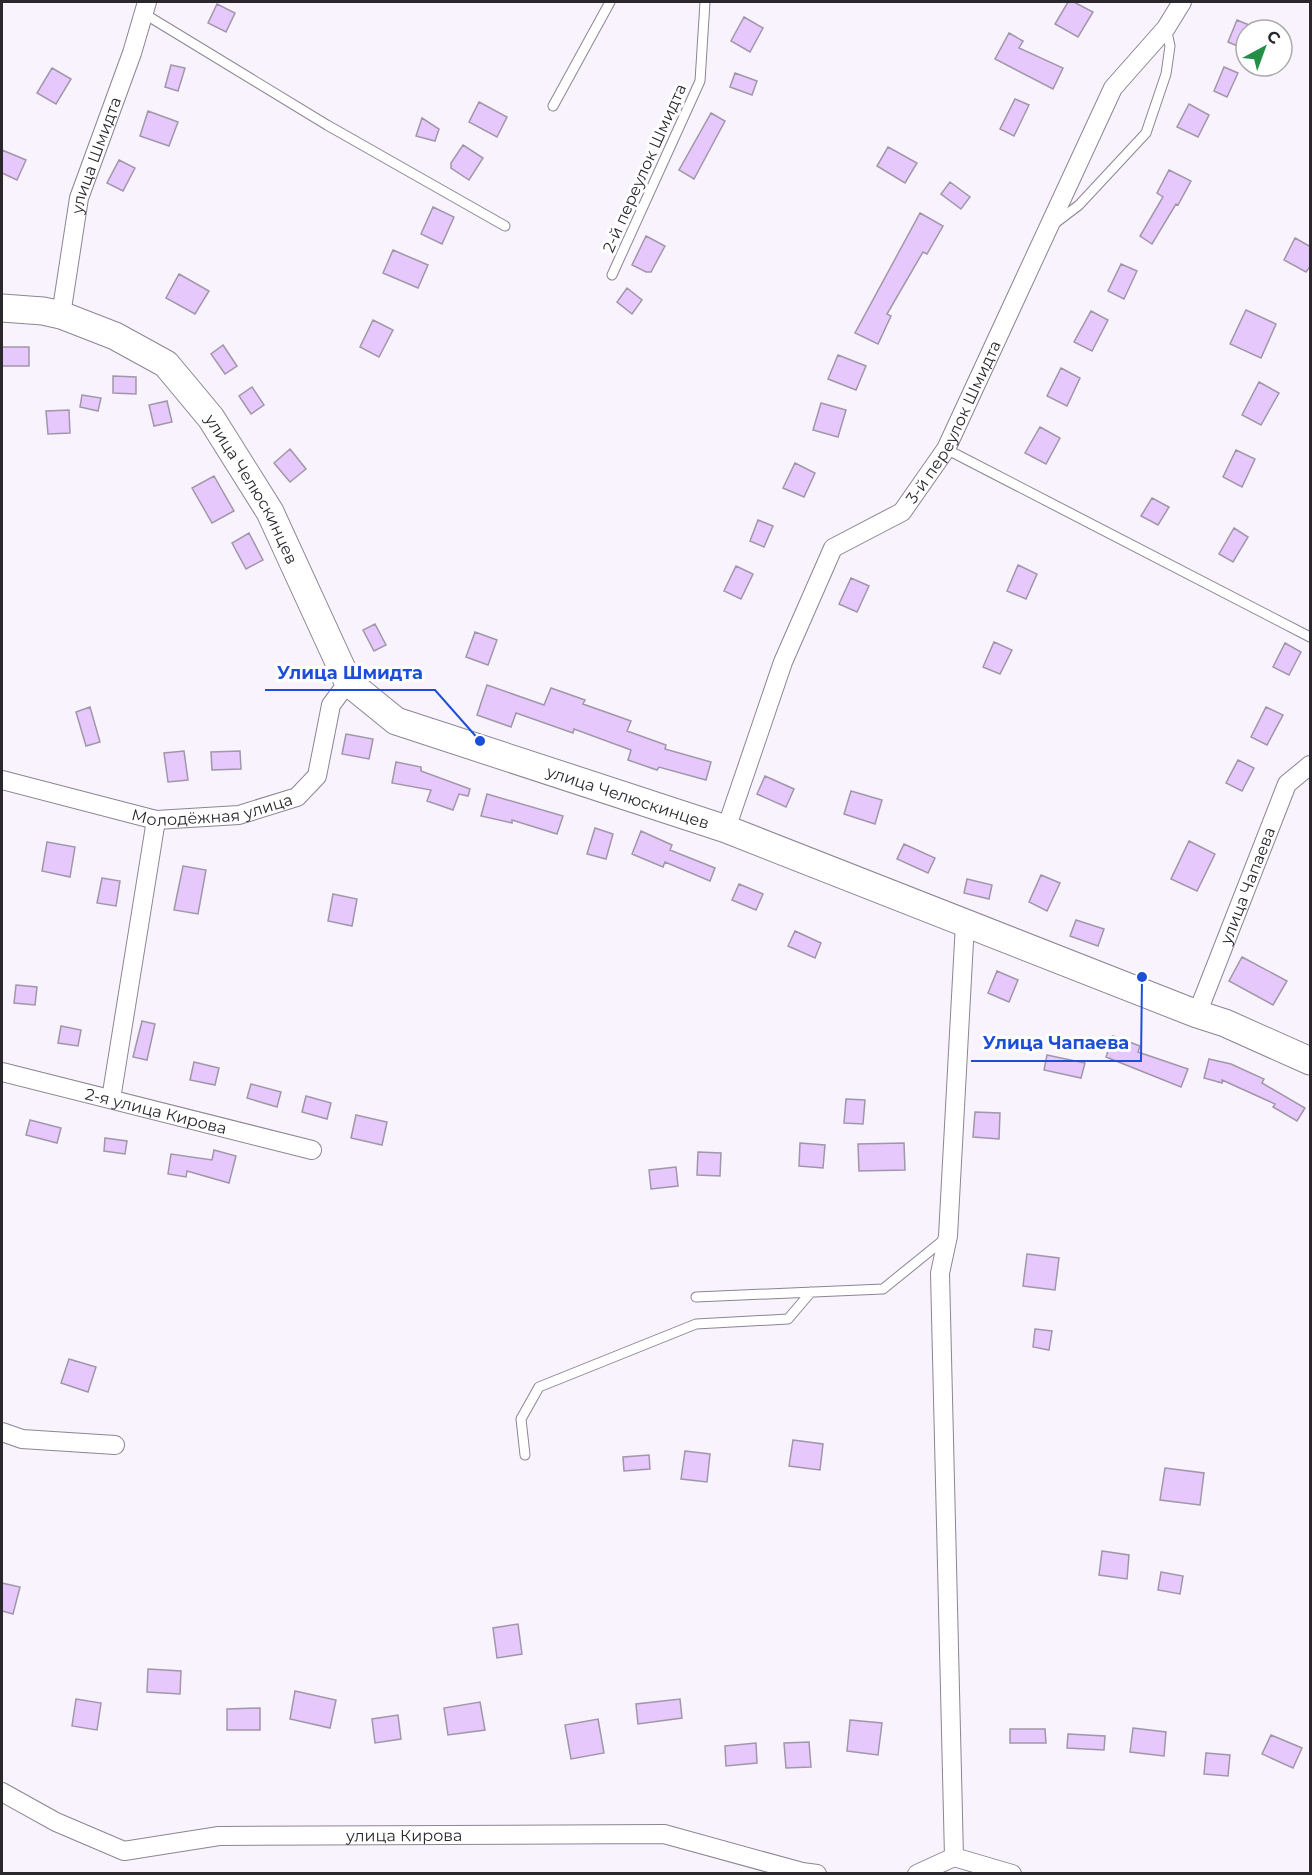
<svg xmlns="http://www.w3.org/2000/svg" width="1312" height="1875" viewBox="0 0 1312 1875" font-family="Montserrat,sans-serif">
<rect width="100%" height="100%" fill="#f9f3fd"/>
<!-- building -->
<path fill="#e6c8fc" stroke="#a097a8" stroke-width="1.5" d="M1068 2H1074L1093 12 1078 37 1055 24Z
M217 4 235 13 226 32 208 23Z
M744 17 763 28 750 52 731 41Z
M1237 20 1249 25 1240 47 1228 42Z
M1009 33 1023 41 1019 48 1063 68 1053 89 995 59Z
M171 65 185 68 178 91 165 87Z
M1224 67 1238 73 1227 97 1214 91Z
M52 68 71 79 56 104 37 93Z
M735 73 757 81 752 95 730 87Z
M1015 99 1029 105 1014 136 1000 129Z
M479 102 507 117 497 137 469 122Z
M1189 104 1209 115 1198 137 1177 127Z
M148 111 178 122 169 146 140 136Z
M711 113 725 121 694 179 679 170Z
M422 118 439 129 435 141 416 136Z
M463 145 483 158 469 180 451 168V163Z
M888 147 917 163 905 183 877 166Z
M2 150 26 160 17 180 2 173Z
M119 160 135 168 123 191 107 183Z
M1169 170 1191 181 1178 205 1176 204 1152 244 1140 236 1163 197 1157 193Z
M950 182 970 197 961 209 941 194Z
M433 207 454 217 442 244 421 234Z
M920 213 943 226 927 254 923 252 887 314 891 316 878 344 855 333Z
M646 236 665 246 651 272H646L632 265Z
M1295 238 1311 247V265L1306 272 1284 260Z
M393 250 428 265 418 288 383 273Z
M1121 264 1137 271 1124 299 1108 291Z
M179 274 209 291 195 314 166 298Z
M627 288 642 300 632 314 617 302Z
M1246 310 1276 324 1261 358 1230 344Z
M1091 311 1108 320 1092 351 1074 342Z
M373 320 393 330 379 357 360 347Z
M223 345 237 366 225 374 211 354Z
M2 347H29V366H2Z
M838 355 866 366 856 390 828 379Z
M1061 368 1080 378 1067 406 1047 396Z
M113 376 136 377V394L113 393Z
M1259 382 1279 393 1261 425 1242 415Z
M252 387 264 405 251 414 239 396Z
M82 395 101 398 98 411 80 407Z
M167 401 172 422 154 426 149 405Z
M821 403 846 410 838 437 813 430Z
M69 410 70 433 48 434 46 411Z
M1040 427 1060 438 1046 464 1025 453Z
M290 449 306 469 290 482 274 463Z
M1236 450 1255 459 1242 487 1223 477Z
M795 463 815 473 804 497 783 488Z
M214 476 234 511 212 523 192 488Z
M1152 498 1169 507 1158 525 1141 516Z
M758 520 773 526 764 547 750 541Z
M1234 528 1248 537 1233 562 1219 554Z
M249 533 263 560 246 569 232 543Z
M1018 565 1037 574 1026 599 1007 591Z
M736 566 753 574 741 599 724 591Z
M851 578 869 586 857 612 839 604Z
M375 624 386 645 374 651 363 630Z
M475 632 497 640 488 665 466 657Z
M994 642 1012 650 1000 674 983 667Z
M1285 643 1301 652 1289 675 1273 667Z
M487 685 544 705 551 688 585 700 583 704 631 721 627 731 666 745 665 749 711 762 706 780 659 767 657 770 628 760 631 750 574 729 573 733 516 713 511 727 477 715Z
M90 707 100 742 86 746 76 712Z
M1266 707 1283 715 1267 745 1251 737Z
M346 734 373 739 369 759 342 754Z
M184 751 188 780 168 782 164 753Z
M240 751 241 769 212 770 211 752Z
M1238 760 1254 768 1242 791 1226 783Z
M396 762 421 767V771L470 789 468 796 459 794 453 810 427 801 431 790 392 783Z
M765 776 794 789 786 807 757 794Z
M851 791 882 800 875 824 844 814Z
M487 794 563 816 557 834 512 820V823L481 816Z
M595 828 613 834 606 859 587 854Z
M641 831 672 845 670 850 715 868 710 881 665 862 663 867 632 854Z
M1189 841 1215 854 1197 891 1171 879Z
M47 842 75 847 70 877 42 871Z
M904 844 935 858 928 873 897 859Z
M183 866 206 870 198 914 174 910Z
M1041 875 1060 883 1047 911 1029 902Z
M102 878 120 881 116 906 97 903Z
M967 879 992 885 989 899 964 893Z
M739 884 763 894 756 910 732 900Z
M333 894 357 899 352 926 328 921Z
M1076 920 1104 929 1098 946 1070 936Z
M795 931 821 943 815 958 788 946Z
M1242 957 1287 981 1273 1005 1229 981Z
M997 971 1018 980 1009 1002 988 993Z
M16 985 37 987 35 1005 14 1003Z
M142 1021 155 1024 147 1060 133 1057Z
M61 1026 81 1030 78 1046 58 1043Z
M1113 1036 1140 1046 1138 1052 1188 1069 1181 1087 1106 1057Z
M1047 1055 1085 1063 1081 1078 1044 1070Z
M1209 1059 1231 1064 1264 1079 1262 1083 1305 1108 1297 1121 1273 1107 1275 1104 1222 1080V1083L1204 1078Z
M194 1062 219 1068 215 1085 190 1080Z
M251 1084 281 1092 277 1107 247 1098Z
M306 1096 331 1103 327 1119 302 1112Z
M846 1099 865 1100 863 1124 844 1123Z
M975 1112 1000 1113 999 1139 973 1137Z
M356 1115 387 1122 382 1145 351 1138Z
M30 1120 61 1128 57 1143 26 1135Z
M105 1138 127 1141 125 1154 104 1151Z
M800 1143 825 1145 823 1168 799 1166Z
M904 1143 905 1170 859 1171 858 1144Z
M214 1150 236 1156 229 1183 187 1171 186 1177 168 1174 171 1154 212 1160Z
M698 1152 721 1153 720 1176 697 1175Z
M676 1167 678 1186 651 1189 649 1170Z
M1027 1254 1059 1258 1055 1290 1023 1286Z
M1035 1329 1052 1331 1049 1350 1033 1347Z
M69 1359 96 1367 88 1392 61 1383Z
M793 1440 823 1444 820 1470 789 1466Z
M685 1451 710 1454 707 1482 681 1479Z
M649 1455 650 1469 624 1471 623 1457Z
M1165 1468 1204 1473 1200 1505 1160 1500Z
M1102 1551 1129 1555 1127 1579 1099 1575Z
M1161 1572 1183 1576 1180 1594 1158 1590Z
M2 1583 20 1587 13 1614 2 1611Z
M518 1624 522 1654 497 1658 493 1628Z
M148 1669 181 1671 180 1694 147 1692Z
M295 1691 336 1700 330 1728 290 1719Z
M76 1699 101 1703 97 1730 72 1726Z
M680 1699 682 1718 638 1724 636 1704Z
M480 1702 485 1730 448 1735 444 1708Z
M260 1708V1730H227V1709Z
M398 1715 401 1739 375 1743 372 1719Z
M598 1719 604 1753 571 1759 565 1725Z
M850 1720 882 1723 878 1755 847 1751Z
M1133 1728 1166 1732 1164 1756 1130 1752Z
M1010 1729H1045L1046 1743H1010Z
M1068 1734 1105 1736 1104 1750 1067 1748Z
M1271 1735 1302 1748 1293 1768 1262 1754Z
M809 1742 811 1767 786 1768 784 1743Z
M756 1743 757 1763 726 1766 725 1746Z
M1206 1753 1230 1755 1228 1776 1204 1774Z"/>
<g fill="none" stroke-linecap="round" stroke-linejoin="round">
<!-- lane casing -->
<g stroke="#8d8494" stroke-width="11">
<path id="lane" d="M143 13 327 125 505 226
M553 106 610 2
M1054 224 1079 205 1146 133 1166 74 1170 46 1166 28
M612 275 700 81 705 2
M946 449 1310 637
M696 1297 883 1289 946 1238
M525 1455 521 1419 539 1387 696 1324 788 1319 811 1292"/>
</g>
<!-- street casing -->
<g stroke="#8d8494" stroke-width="20">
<g id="street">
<path id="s1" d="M61 315 79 198 132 53 147 2"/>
<path id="s2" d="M2 780 156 820 239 815 297 797 317 776 331 705 348 682"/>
<path id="s3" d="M726 829 783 662 833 548 902 512 946 449 1113 88 1166 28 1182 2"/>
<path id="s4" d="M1197 1014 1287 784 1310 765"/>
<path id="s5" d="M2 1072 312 1150"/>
<path d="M111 1099 156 820"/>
<path d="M2 1432 22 1439 115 1445"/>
<path id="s6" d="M2 1792 56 1822 124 1851 219 1836 664 1834 802 1872 817 1874"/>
<path d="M954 1857 940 1273 948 1236 965 923"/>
<path d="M917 1874 954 1857 1012 1874"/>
</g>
</g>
<!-- secondary casing -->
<g stroke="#8d8494" stroke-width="29">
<g id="secondary">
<path id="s7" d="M2 308 43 311 61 315 115 336 166 364 211 418 270 512 348 682 396 721 726 829 1197 1014 1225 1023 1310 1061"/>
</g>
</g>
<!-- lane -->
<use href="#lane" stroke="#fff" stroke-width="9"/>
<!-- street -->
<use href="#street" stroke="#fff" stroke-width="18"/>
<!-- secondary -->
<use href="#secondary" stroke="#fff" stroke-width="27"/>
</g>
<g text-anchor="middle" stroke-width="6" stroke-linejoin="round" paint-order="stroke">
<!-- street labels -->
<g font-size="16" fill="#2a272d" stroke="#fff">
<text dy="6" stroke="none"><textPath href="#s1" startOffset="164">улица Шмидта</textPath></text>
<text transform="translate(644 168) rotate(-66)" y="6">2-й переулок Шмидта</text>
<text dy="6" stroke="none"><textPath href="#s3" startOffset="483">3-й переулок Шмидта</textPath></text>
<text dy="6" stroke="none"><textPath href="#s7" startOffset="328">улица Челюскинцев</textPath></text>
<text dy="6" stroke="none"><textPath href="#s7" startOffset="850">улица Челюскинцев</textPath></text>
<text dy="6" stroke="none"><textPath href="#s2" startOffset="216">Молодёжная улица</textPath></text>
<text dy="6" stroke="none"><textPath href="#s4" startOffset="138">улица Чапаева</textPath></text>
<text dy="6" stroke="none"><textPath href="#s5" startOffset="159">2-я улица Кирова</textPath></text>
<text dy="6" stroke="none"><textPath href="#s6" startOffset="417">улица Кирова</textPath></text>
</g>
</g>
<!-- callouts -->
<path fill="none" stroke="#1d4ed8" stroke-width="2" d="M480 741L435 690H265M1142 977L1141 1061H971"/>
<g fill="#1d4ed8" stroke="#fff" stroke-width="2">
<circle cx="480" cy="741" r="6"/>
<circle cx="1142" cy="977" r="6"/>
</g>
<g font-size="18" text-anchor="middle" font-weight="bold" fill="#1d4ed8" stroke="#fff" stroke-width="6" stroke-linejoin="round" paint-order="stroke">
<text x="350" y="679">Улица Шмидта</text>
<text x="1056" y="1049">Улица Чапаева</text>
</g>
<!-- border -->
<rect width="1312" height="1875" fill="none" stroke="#2a272d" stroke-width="6"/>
<!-- north arrow -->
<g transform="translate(1264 48) rotate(41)"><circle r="28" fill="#ffffff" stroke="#aaa9ab" stroke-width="1.5"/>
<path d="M0-4.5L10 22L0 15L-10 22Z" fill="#228e46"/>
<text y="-9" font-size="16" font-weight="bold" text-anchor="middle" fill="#2a272d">С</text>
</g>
</svg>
